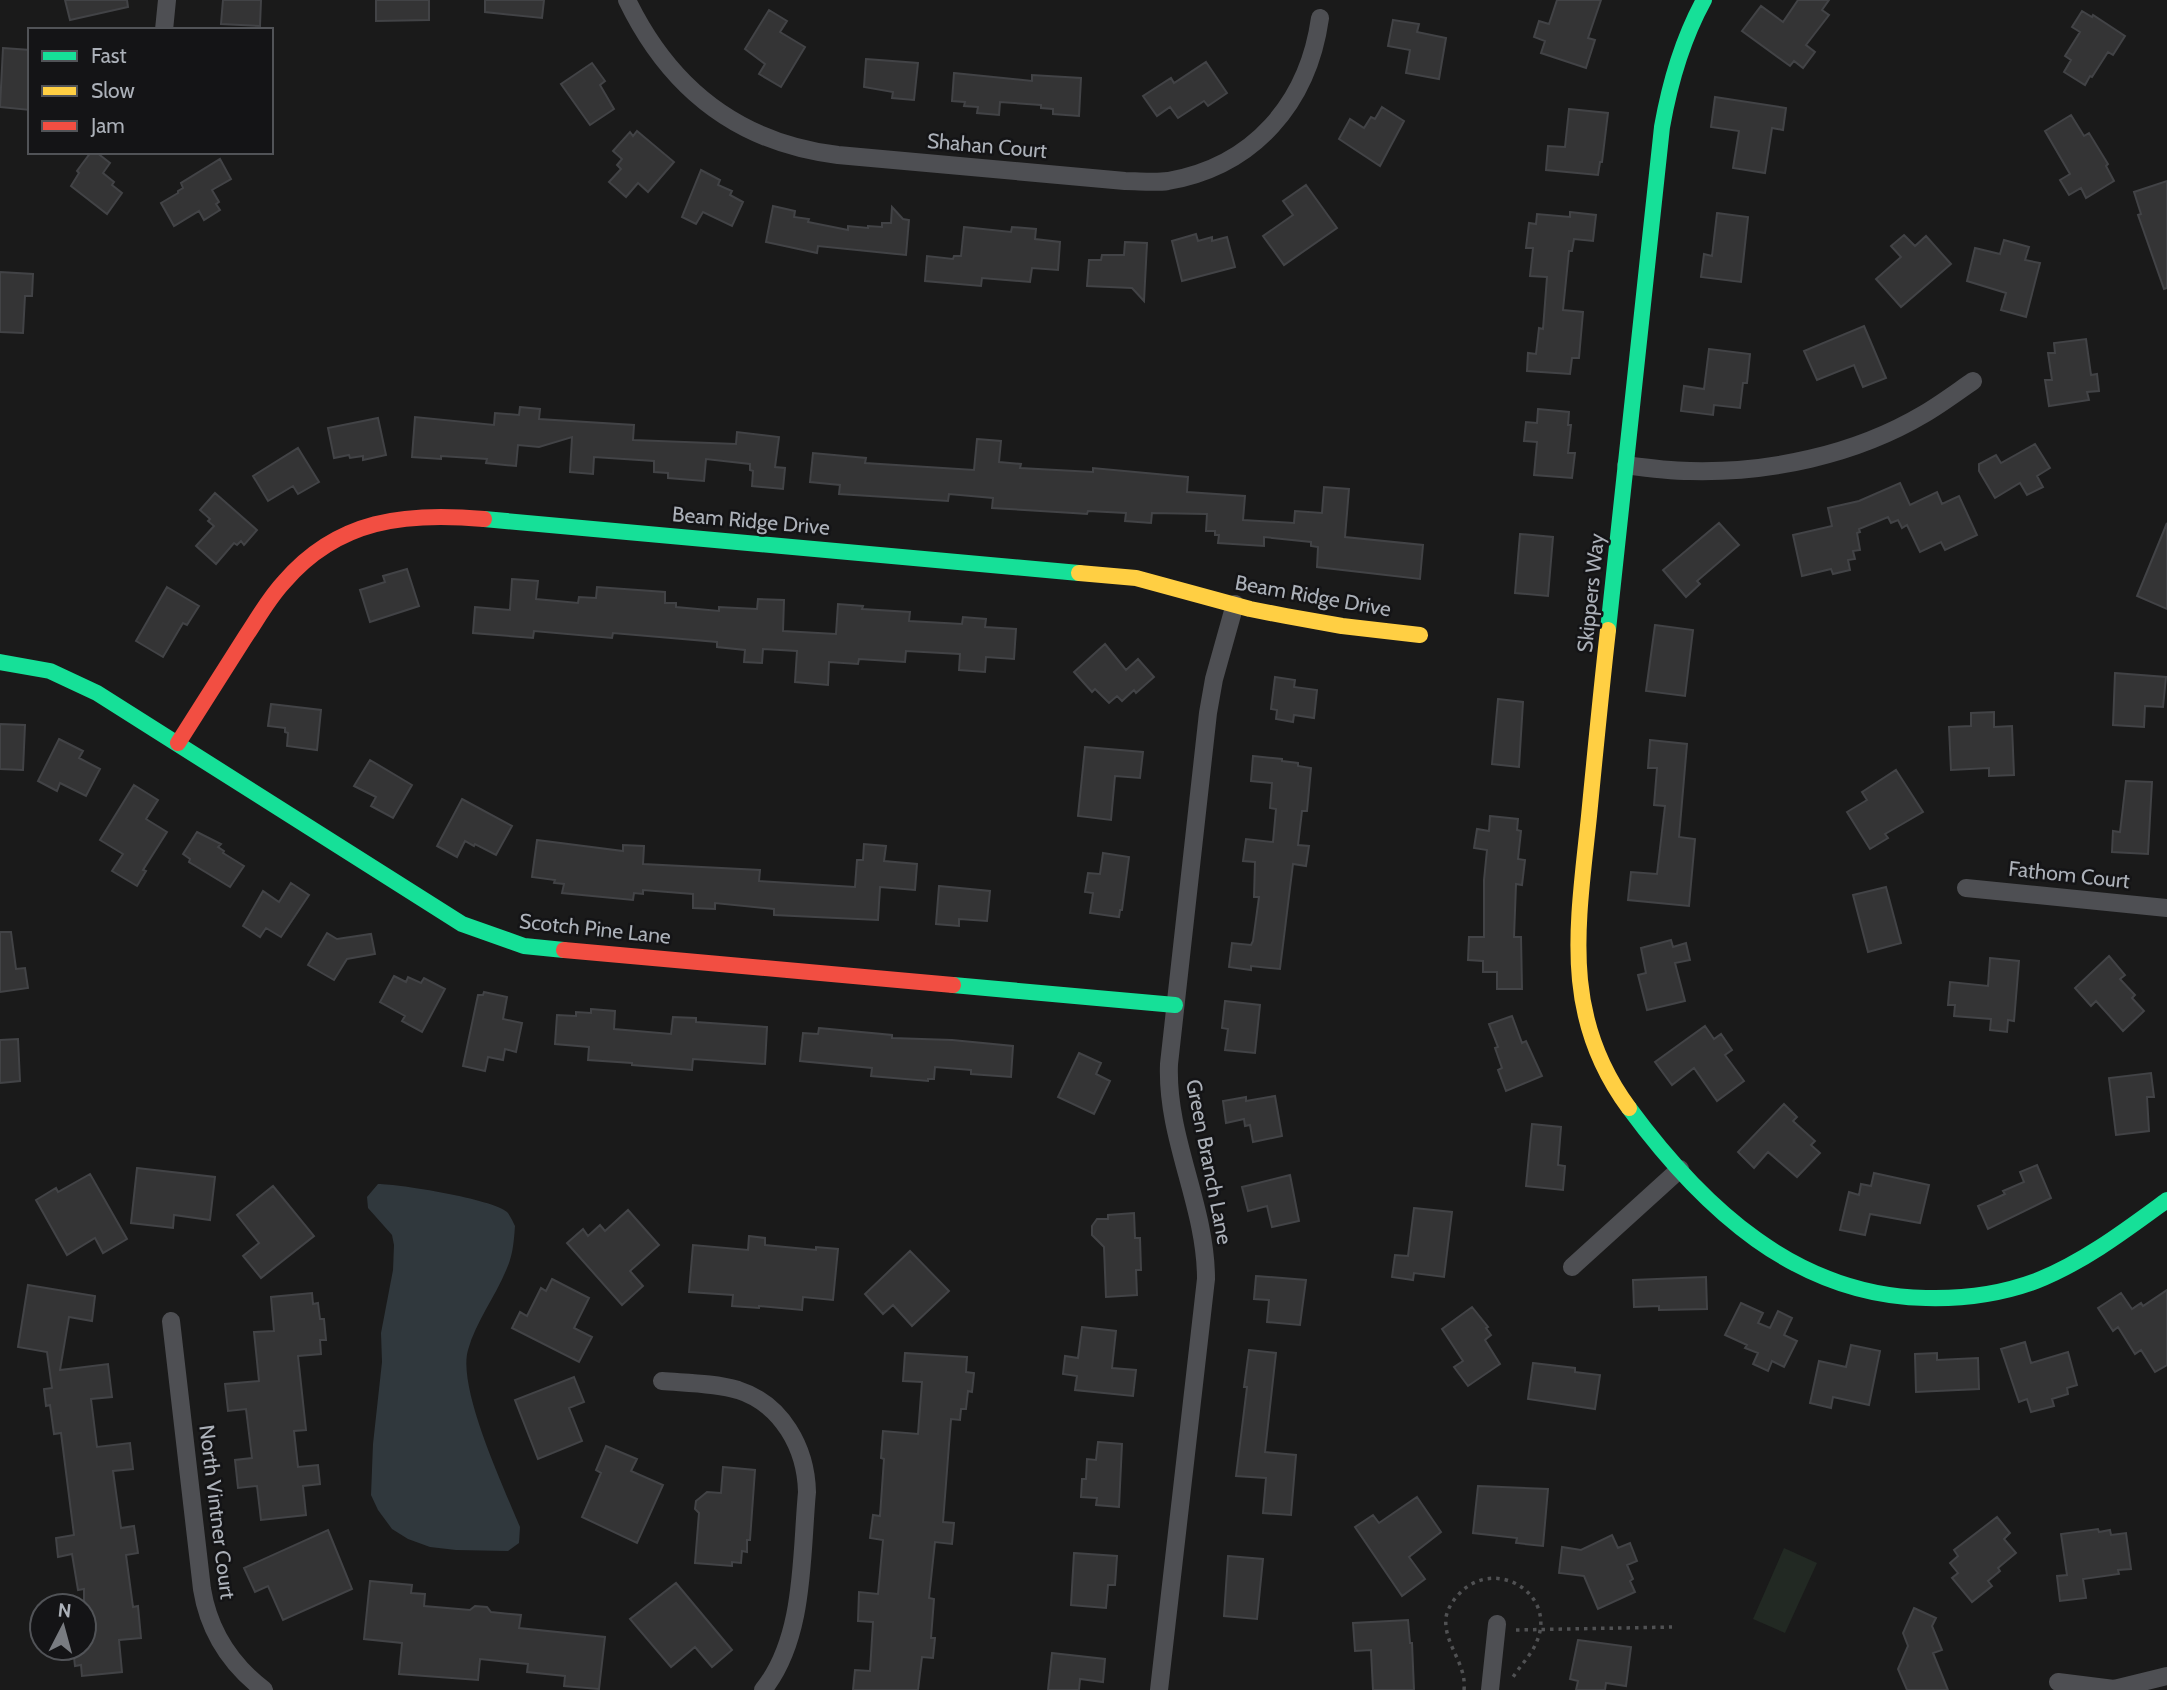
<svg xmlns="http://www.w3.org/2000/svg" width="2167" height="1690" viewBox="0 0 2167 1690" font-family="Cabin,sans-serif">
<rect width="100%" height="100%" fill="#1a1a1a"/>
<!-- green -->
<path fill="#222923" d="M1784 1548 1817 1563 1785 1633 1753 1619Z"/>
<!-- water -->
<path fill="#30383d" d="M378 1184C400 1184 492 1199 507 1212 510 1215 513 1222 515 1226 514 1240 513 1255 507 1268 496 1296 476 1321 468 1350 457 1388 504 1488 520 1527L519 1543 508 1551 456 1550 430 1547 408 1539 392 1529 378 1510 371 1495 373 1444 382 1362 381 1333 393 1270 394 1245 392 1235 368 1208 367 1197Z"/>
<!-- building -->
<path fill="#343435" stroke="#424346" stroke-width="2" d="M65 0H127L128 7 70 20Z
M223 0H261L260 26 221 24Z
M376 0H429V20L376 21Z
M485 0H544L542 18 485 12Z
M1557 0H1601L1588 38 1595 40 1586 68 1541 53 1545 41 1534 37 1539 21 1549 24Z
M1798 0H1829L1822 10 1829 15 1806 45 1815 52 1803 68 1794 61 1790 66 1742 31 1761 6 1783 22Z
M769 10 787 21 780 32 805 47 781 87 759 74 765 64 745 49Z
M2082 11 2092 17 2093 15 2125 36 2113 55 2108 52 2092 77 2090 76 2085 85 2064 72 2071 60 2065 56 2080 32 2072 27Z
M1393 20 1419 24 1417 32 1446 38 1439 79 1406 73 1410 50 1388 46Z
M3 48 30 50V110L0 107Z
M866 59 918 63 914 100 892 98 893 92 864 87Z
M1206 62 1227 93 1208 106 1204 101 1178 118 1170 107 1157 116 1143 96 1171 78 1174 83Z
M592 63 605 81 600 85 614 109 590 125 561 84Z
M954 73 1032 81V75L1081 78 1079 116 1053 114V109L1041 108V105L1000 102 999 115 977 113 978 107 964 106 965 102 952 101Z
M1715 97 1786 108 1783 130 1772 128 1765 173 1733 168 1739 131 1711 127Z
M1382 107 1404 121 1380 166 1339 139 1350 119 1364 128 1371 117 1375 119Z
M1569 109 1608 113 1602 162H1600L1598 175 1546 170 1548 146 1565 147Z
M2071 115 2084 136 2089 133 2108 164 2106 166 2114 181 2086 198 2081 188 2069 195 2060 180 2070 174 2045 131Z
M637 131 674 162 648 192 638 183 626 197 609 182 621 169 617 165 622 159 613 151 630 132 633 136Z
M91 152H96L110 163 103 173 114 182 112 185 122 193 107 214 71 186 79 173 77 171Z
M220 159 231 179 212 190 219 202 216 204 220 210 204 220 199 211 174 226 161 203 178 193V191L183 188 181 183Z
M701 170 720 180 718 185 732 191 730 195 743 202 732 226 703 212 696 224 682 217Z
M2167 181V288L2164 289 2138 215 2141 214 2134 192Z
M1306 185 1337 228 1284 265 1263 236 1293 215 1283 201Z
M773 206 795 211 794 217 809 219 808 222 848 230V226L868 228V226L882 227V223H891L892 207 903 219 909 220 906 255 818 246 817 253 766 242Z
M1570 212 1596 215 1593 241 1574 239 1572 251H1569L1563 310 1583 312 1579 358H1572L1570 374 1527 371 1528 353 1536 354 1539 328 1543 329 1547 277 1530 276 1533 248H1526L1529 223 1536 224 1537 214 1570 217Z
M1717 213 1748 217 1741 282 1701 277 1704 254 1712 256Z
M964 227 1011 232 1012 227 1036 229 1035 239 1060 242 1058 270 1032 268 1030 282 982 278 981 286 925 281 927 256 953 259 954 256H961Z
M1196 234 1198 241 1212 237V241L1227 237 1235 267 1182 281 1172 241Z
M1904 235 1915 246 1926 236 1951 264 1901 307 1876 279 1901 257 1891 246Z
M2004 240 2029 247 2025 260 2040 263 2026 317 2001 310 2006 293 1967 281 1975 248 2000 254Z
M1125 242 1147 243 1144 301 1132 288 1087 286 1089 260H1101L1102 255H1124Z
M0 272 33 274 32 296H25L23 333 0 332Z
M1864 326 1886 378 1863 387 1854 365 1817 380 1804 351Z
M2086 339 2091 375 2097 374 2099 391 2087 392 2089 400 2049 406 2045 380H2052L2048 353H2055L2054 343Z
M1709 349 1750 354 1747 383H1743L1740 408 1714 405 1713 415 1681 411 1684 386 1704 389Z
M520 407 540 409 539 419 634 425 633 440 736 444 737 432 779 437 775 467 785 468 783 489 752 486 753 471 750 470V464L706 459 704 481 668 478V473L654 472V461L594 457 593 474 570 472 572 437 539 447 518 445 516 466 486 463 487 459 441 456V459L412 457 415 417 494 425 495 413 519 415Z
M1538 409 1569 412 1568 425H1571L1568 453H1575L1572 478 1534 475 1537 442 1524 441 1526 422 1537 423Z
M378 418 386 455 363 460V456L350 458 349 455 334 458 328 428Z
M977 439 1001 441 999 462 1021 464 1020 468 1093 472V468L1188 477 1187 492 1245 496 1243 520 1294 523 1295 511 1322 513 1324 487 1349 489 1345 537 1423 545 1420 579 1317 567 1318 547 1311 546V542L1264 537V546L1218 543 1219 535H1215V531H1206L1207 514 1152 513 1151 523 1125 521 1126 513 1088 511 1087 514 1073 513 992 508 993 498 949 494 948 501 839 494 840 485 810 482 813 453 866 458 865 463 974 470Z
M2035 444 2050 468 2037 476 2043 487 2027 495 2020 483 1995 498 1979 471V464L1996 455 2001 463Z
M298 448 319 482 298 494 293 486 268 501 253 476Z
M1900 483 1910 505 1937 492 1942 504 1959 496 1977 535 1945 550 1941 542 1920 552 1907 525 1902 528 1898 520 1891 523 1888 517 1859 529 1860 532 1857 533 1860 550 1853 551 1855 559 1848 560 1850 570 1833 574 1831 569 1802 576 1793 535 1832 526 1828 508 1859 501Z
M215 493 257 530 244 545 241 541 237 545 234 543 216 564 196 546 214 526 208 521 210 519 200 510Z
M1719 523 1739 545 1697 581 1700 584 1686 597 1663 570Z
M2167 523V609L2137 596Z
M1520 534 1553 537 1548 596 1515 593Z
M407 569 419 606 370 622 360 590 385 582 383 576Z
M512 579 538 581 536 599 578 603 579 597 596 598 597 587 665 592V603H676V607L719 611V607L757 609 758 599 784 600 783 631 836 634 838 604 863 606 862 609 910 612 909 621 962 624 963 617 986 619 985 627 1016 629 1014 659 986 657 985 672 959 670 960 654 906 651 905 662 859 659 858 664 829 662 828 685 795 682 797 651 763 649 762 663 744 662 745 650 717 647V642L613 633 612 638 534 631 533 638 473 633 475 607 510 610Z
M167 587 199 606 187 625 183 623 163 657 136 641Z
M1655 625 1693 630 1685 696 1646 691Z
M1105 644 1126 670 1138 659 1154 677 1136 693 1134 690 1122 701 1117 696 1109 703 1095 689 1092 692 1074 672Z
M2115 673 2166 677 2163 707 2145 706 2144 727 2113 725Z
M1275 677 1295 680 1294 687 1317 690 1314 718 1294 715 1293 722 1276 719 1277 710 1271 709Z
M1498 699 1523 702 1519 767 1492 764Z
M271 704 321 710 317 750 287 746 288 733 285 732V728L268 726Z
M1994 712V727L2012 726 2014 775 1989 776V768L1951 770 1949 727 1971 726V713Z
M0 724 25 725 23 770 0 769Z
M59 739 83 751 79 758 100 769 86 796 60 783 57 791 38 781Z
M1650 740 1687 744 1679 837 1695 839 1689 906 1628 900 1631 872 1657 874 1665 806 1654 805 1657 768H1648Z
M1085 747 1143 752 1140 778 1115 776 1111 820 1078 816Z
M1253 756 1282 759V761L1298 763V766L1311 768 1307 811H1302L1298 845 1309 846 1306 866 1293 864 1280 969 1251 966V970L1229 967 1232 943 1251 945 1253 941 1259 897H1254L1255 862 1243 861 1246 839 1273 842 1276 809 1270 808 1272 783 1251 781Z
M370 760 412 785 393 818 371 806 376 797 354 786Z
M1896 770 1923 812 1885 834 1888 838 1870 849 1847 812 1867 800 1862 792Z
M2126 781 2152 782 2148 854 2112 852 2113 831 2120 832Z
M134 785 158 800 146 819 167 832 143 870 146 871 137 886 112 871 123 854 100 840Z
M462 799 512 826 496 855 475 844 474 846 465 841 457 857 437 846Z
M1490 816 1518 819 1517 830 1521 831 1518 859 1525 860 1522 885 1516 884 1514 937H1521L1522 989H1497V972H1483V961L1468 960 1469 937H1484V880L1487 850 1474 848 1477 829 1489 831Z
M197 832 221 844 218 847 224 851 223 853 244 866 230 887 189 862 190 859 183 854Z
M537 840 623 851V845L644 846 643 864 760 870 759 881 855 887 857 860H863L864 844 886 846 884 861 917 864 915 890 880 887 878 920 774 915V909L715 903V909L693 908V894L643 890V894L634 893 633 900 562 893 564 884 554 883 555 880 532 877Z
M1103 853 1129 857 1122 910H1120L1119 917 1090 913 1093 893 1085 892 1088 873 1100 874Z
M291 883 309 895 281 937 266 928 260 937 243 926 263 891 279 902Z
M939 886 990 891 987 921 959 919V926L936 924Z
M1886 887 1901 943 1868 952 1853 895Z
M0 932H11L16 969 25 968 28 988 0 992Z
M327 933 337 939 371 934 375 954 347 959 334 980 308 965Z
M1671 940 1673 947 1686 943 1690 960 1675 963 1685 1001 1647 1010 1638 975 1646 973 1641 948Z
M2109 956 2125 975 2120 979 2135 995 2132 998 2144 1011 2123 1031 2096 1001 2091 1006 2075 988Z
M1990 958 2019 961 2014 1021 2008 1020 2007 1032 1990 1030 1991 1019 1954 1016 1955 1005H1948L1950 982 1988 986Z
M394 976 406 982 408 977 421 983 424 978 445 989 422 1032 402 1021 405 1016 380 1002Z
M484 992 507 997 503 1019 522 1023 516 1052 505 1049 503 1060 488 1057 485 1071 463 1066 478 995H483Z
M1225 1001 1260 1005 1255 1053 1225 1050 1228 1029 1222 1028Z
M591 1009 615 1011 614 1029 671 1034 673 1017 696 1018V1022L767 1027 765 1064 693 1059 692 1070 632 1065V1063L588 1060 589 1047 555 1044 557 1015 576 1016V1012L591 1013Z
M1512 1016 1522 1043 1526 1041 1542 1076 1506 1091 1498 1070 1502 1068 1495 1048 1498 1047 1489 1024Z
M1705 1026 1714 1039 1721 1034 1732 1050 1725 1055 1744 1081 1717 1101 1694 1068 1672 1085 1655 1062Z
M819 1028 892 1035V1038L952 1040 1013 1046 1011 1077 971 1074V1070L935 1067 934 1079H928V1081L871 1076 872 1068 800 1061 803 1033 818 1034Z
M18 1039 20 1081 0 1083V1040Z
M1079 1053 1101 1063 1096 1074 1110 1081 1094 1114 1058 1097Z
M2151 1073 2154 1097H2147L2149 1131 2116 1135 2109 1078Z
M1275 1096 1282 1136 1253 1142 1250 1125 1245 1126 1244 1119 1226 1123 1223 1101 1246 1097V1101Z
M1784 1104 1797 1117 1793 1121 1815 1141 1811 1145 1820 1153 1797 1177 1768 1152 1754 1168 1738 1152Z
M1532 1124 1561 1127 1558 1165 1565 1166 1563 1190 1526 1186Z
M2037 1165 2051 1198 1988 1229 1978 1206 2005 1194 2003 1191 2024 1182 2020 1172Z
M137 1168 215 1177 210 1220 174 1215 173 1228 131 1223Z
M1874 1173 1929 1185 1920 1223 1870 1214 1865 1235 1840 1230 1849 1192 1859 1195 1861 1184 1871 1186Z
M90 1174 127 1239 103 1253 95 1238 67 1255 36 1200 56 1188 58 1192Z
M1290 1175 1299 1221 1272 1227 1267 1206 1248 1211 1242 1187Z
M273 1186 314 1236 261 1278 243 1256 259 1243 237 1215Z
M1414 1208 1452 1212 1444 1277 1414 1273 1413 1280 1392 1277 1395 1255 1408 1256Z
M628 1210 659 1245 630 1271 643 1286 622 1305 567 1243 583 1229 588 1236 600 1225 605 1231Z
M1134 1213 1135 1238H1140L1141 1270H1136L1137 1295 1106 1297 1104 1247 1092 1235V1226L1097 1219H1108V1215Z
M749 1236 765 1238V1245L816 1250V1247L838 1249 833 1300 803 1297 802 1310 759 1306V1308L732 1306 733 1295 689 1292 693 1245 748 1250Z
M910 1251 949 1291 912 1326 893 1305 883 1314 865 1294Z
M1256 1276 1306 1280 1300 1325 1267 1322 1269 1300 1254 1299Z
M1706 1277 1707 1309 1659 1310V1306L1634 1307 1633 1280Z
M552 1279 589 1298 574 1328 592 1337 579 1362 512 1328 520 1312 527 1316 541 1288 546 1291Z
M28 1285 95 1296 92 1321 69 1317 60 1370 108 1364 112 1397 91 1399 97 1447 130 1443 133 1469 113 1471 121 1528 134 1526 138 1553 126 1555 133 1607 138 1606 141 1638 119 1640 122 1672 82 1676 81 1665 75 1666 73 1648H84V1589L78 1590 72 1554 58 1557 56 1538 74 1535 61 1433 54 1434 50 1405 46 1406 44 1389 52 1388 47 1352 18 1347Z
M2167 1290V1365L2155 1372 2141 1350 2135 1354 2118 1327 2113 1331 2098 1308 2121 1293 2132 1309 2141 1303 2143 1306Z
M312 1293 313 1304 318 1303 320 1319H324L326 1340H320L321 1354 298 1356 306 1430 294 1431 298 1467 318 1465 320 1484 303 1486 306 1515 261 1520 257 1486 238 1488 235 1460 252 1458 246 1409 228 1411 225 1384 259 1381 254 1332 274 1331 271 1297Z
M1741 1303 1763 1313 1758 1323 1770 1328 1778 1311 1792 1318 1784 1335 1797 1341 1784 1367 1772 1361 1768 1371 1753 1364 1758 1353 1745 1348 1747 1345 1725 1335Z
M1472 1307 1488 1327 1486 1328 1491 1335 1485 1340 1500 1364 1468 1386 1454 1367 1463 1361 1442 1329Z
M1082 1327 1116 1331 1112 1368 1136 1370 1133 1396 1075 1390 1077 1376 1063 1374 1065 1356 1078 1358Z
M2025 1342 2031 1363 2068 1352 2077 1385 2067 1388 2068 1394 2052 1399 2054 1406 2031 1412 2027 1399 2019 1402 2001 1349Z
M1851 1345 1880 1351 1869 1405 1833 1397 1831 1408 1810 1403 1819 1361 1846 1367Z
M1249 1350 1276 1353 1265 1452 1296 1455 1291 1515 1263 1513 1266 1478 1236 1476 1247 1387H1244Z
M905 1353 967 1357 966 1372 974 1373 972 1392 968 1391 966 1409H961L960 1420 951 1419 943 1522 954 1523 952 1544 935 1542 929 1598 934 1599 931 1638H935L933 1658 922 1657 918 1690H853L855 1670 870 1671 873 1622 858 1621 859 1592 878 1594 883 1540 870 1538 873 1515 880 1516 884 1459 881 1458 883 1431 918 1434 922 1382 903 1381Z
M1937 1353V1360L1978 1358 1979 1389 1916 1392 1915 1354Z
M1533 1363 1575 1368V1372L1600 1375 1595 1409 1528 1399Z
M574 1377 584 1402 569 1408 582 1441 538 1459 515 1400Z
M1098 1442 1122 1444 1119 1507 1096 1505 1097 1498 1081 1497 1082 1479H1086L1087 1459 1096 1460Z
M606 1446 637 1459 631 1471 663 1485 637 1543 582 1517 601 1473 596 1470Z
M723 1467 755 1470 750 1540H747V1552L742 1551 741 1563 732 1562V1566L695 1563 699 1513 695 1509 696 1501 707 1492 721 1493Z
M1478 1486 1548 1489 1543 1546 1516 1543 1517 1538 1473 1533Z
M1417 1497 1441 1532 1409 1557 1425 1579 1402 1596 1355 1527 1373 1515 1379 1523Z
M1997 1517 2010 1533 2004 1539 2016 1553 1998 1568 2000 1571 1988 1581 1992 1586 1972 1602 1952 1578 1958 1573 1950 1563 1958 1556 1954 1550Z
M2098 1529 2099 1532 2110 1530 2111 1535 2126 1533 2131 1569 2118 1570 2119 1574 2083 1579 2086 1598 2060 1601 2057 1576 2067 1575 2061 1534Z
M328 1530 352 1589 283 1620 268 1586 255 1592 244 1568Z
M1612 1535 1618 1548 1630 1543 1637 1561 1627 1565 1633 1579 1630 1581 1635 1592 1598 1609 1584 1576 1559 1573 1562 1547 1581 1550Z
M1074 1553 1117 1556 1115 1585H1108L1106 1608 1071 1605Z
M1228 1556 1263 1559 1257 1619 1224 1616Z
M370 1581 412 1585 411 1593 425 1594 424 1606 470 1610 475 1606 487 1607 491 1612 521 1615 519 1628 605 1637 599 1689 564 1686 565 1676 527 1672 528 1664 480 1659 478 1680 399 1674 402 1643 364 1639Z
M676 1583 732 1650 712 1667 695 1647 671 1667 630 1619Z
M1914 1608 1936 1618 1932 1626 1942 1650 1933 1653 1948 1690H1907L1898 1669 1908 1646 1903 1633Z
M1408 1620 1410 1643H1412L1414 1690H1373L1371 1650 1355 1651 1353 1623Z
M1578 1640 1631 1647 1626 1686 1606 1683 1605 1690H1576L1578 1681 1570 1679Z
M1052 1653 1105 1659 1103 1682 1080 1679 1079 1690H1048Z"/>
<g fill="none" stroke-linecap="round" stroke-linejoin="round">
<!-- path -->
<path stroke="#505153" stroke-width="3.5" stroke-dasharray="3.5 5" stroke-linecap="butt" d="M1516 1630 1672 1627
M1464 1690C1467 1663 1443 1644 1446 1617 1448 1608 1453 1600 1459 1594 1494 1556 1557 1593 1537 1641 1532 1654 1520 1666 1513 1677"/>
<!-- street -->
<path stroke="#4e4f53" stroke-width="18" d="M627 0C670 89 739 143 838 155L1125 181C1139 181 1154 183 1168 181 1254 166 1308 103 1320 18
M164 30 167 0
M1626 465C1647 468 1668 471 1690 471 1769 473 1855 455 1924 414 1941 404 1957 392 1973 381
M1966 888 2167 908
M1572 1267 1680 1169
M171 1321 202 1589C209 1632 230 1664 264 1690
M662 1381C686 1383 714 1383 738 1390 782 1404 806 1448 807 1492 801 1556 805 1638 763 1690
M2058 1682 2114 1689 2167 1676
M1159 1690 1206 1279C1206 1205 1166 1138 1169 1064L1208 713 1214 679 1235 604
M1490 1690 1497 1624"/>
<!-- fast -->
<path stroke="#16e098" stroke-width="16" d="M484 519 1079 573
M1608 630 1662 127C1670 82 1682 40 1704 0
M0 662 50 671 97 693 462 924 524 946 564 950
M953 985 1175 1005
M1629 1108C1702 1207 1796 1296 1926 1298 1964 1299 2001 1294 2036 1281 2084 1262 2126 1230 2167 1200"/>
<!-- slow -->
<path stroke="#ffcf43" stroke-width="16" d="M1079 573 1136 578 1250 609 1286 616 1342 626 1420 635
M1608 630C1601 692 1595 754 1589 816 1578 923 1560 1015 1629 1108"/>
<!-- jam -->
<path stroke="#f24e42" stroke-width="16" d="M178 743C200 708 222 674 244 639 257 620 268 599 284 582 338 519 406 512 484 519
M564 950 953 985"/>
</g>
<g text-anchor="middle" stroke-width="5" stroke-linejoin="round" paint-order="stroke">
<!-- street labels -->
<g font-size="21" fill="#acb1b9" stroke="#141416">
<text transform="translate(987 146) rotate(5)" y="7">Shahan Court</text>
<text transform="translate(751 521) rotate(5)" y="7">Beam Ridge Drive</text>
<text transform="translate(1591 593) rotate(-84)" y="7">Skippers Way</text>
<text transform="translate(1313 596) rotate(10)" y="7">Beam Ridge Drive</text>
<text transform="translate(2069 875) rotate(6)" y="7">Fathom Court</text>
<text transform="translate(595 929) rotate(6)" y="7">Scotch Pine Lane</text>
<text transform="translate(1209 1162) rotate(79)" y="7">Green Branch Lane</text>
<text transform="translate(217 1512) rotate(83)" y="7">North Vintner Court</text>
</g>
</g>
<!-- legend -->
<rect x="28" y="28" width="245" height="126" fill="#141416" stroke="#515357" stroke-width="2"/>
<rect x="42" y="51" width="35" height="10" fill="#16e098" stroke="#515357" stroke-width="2"/>
<text x="91" y="63" font-size="21" fill="#acb1b9">Fast</text>
<rect x="42" y="86" width="35" height="10" fill="#ffcf43" stroke="#515357" stroke-width="2"/>
<text x="91" y="98" font-size="21" fill="#acb1b9">Slow</text>
<rect x="42" y="121" width="35" height="10" fill="#f24e42" stroke="#515357" stroke-width="2"/>
<text x="91" y="133" font-size="21" fill="#acb1b9">Jam</text>
<!-- north arrow -->
<g transform="translate(63 1627) rotate(6)"><circle r="33" fill="#141416" stroke="#515357" stroke-width="2"/>
<path d="M0-5L12 26L0 18L-12 26Z" fill="#797c81"/>
<text y="-10" font-size="19" font-weight="bold" text-anchor="middle" fill="#acb1b9">N</text>
</g>
</svg>
